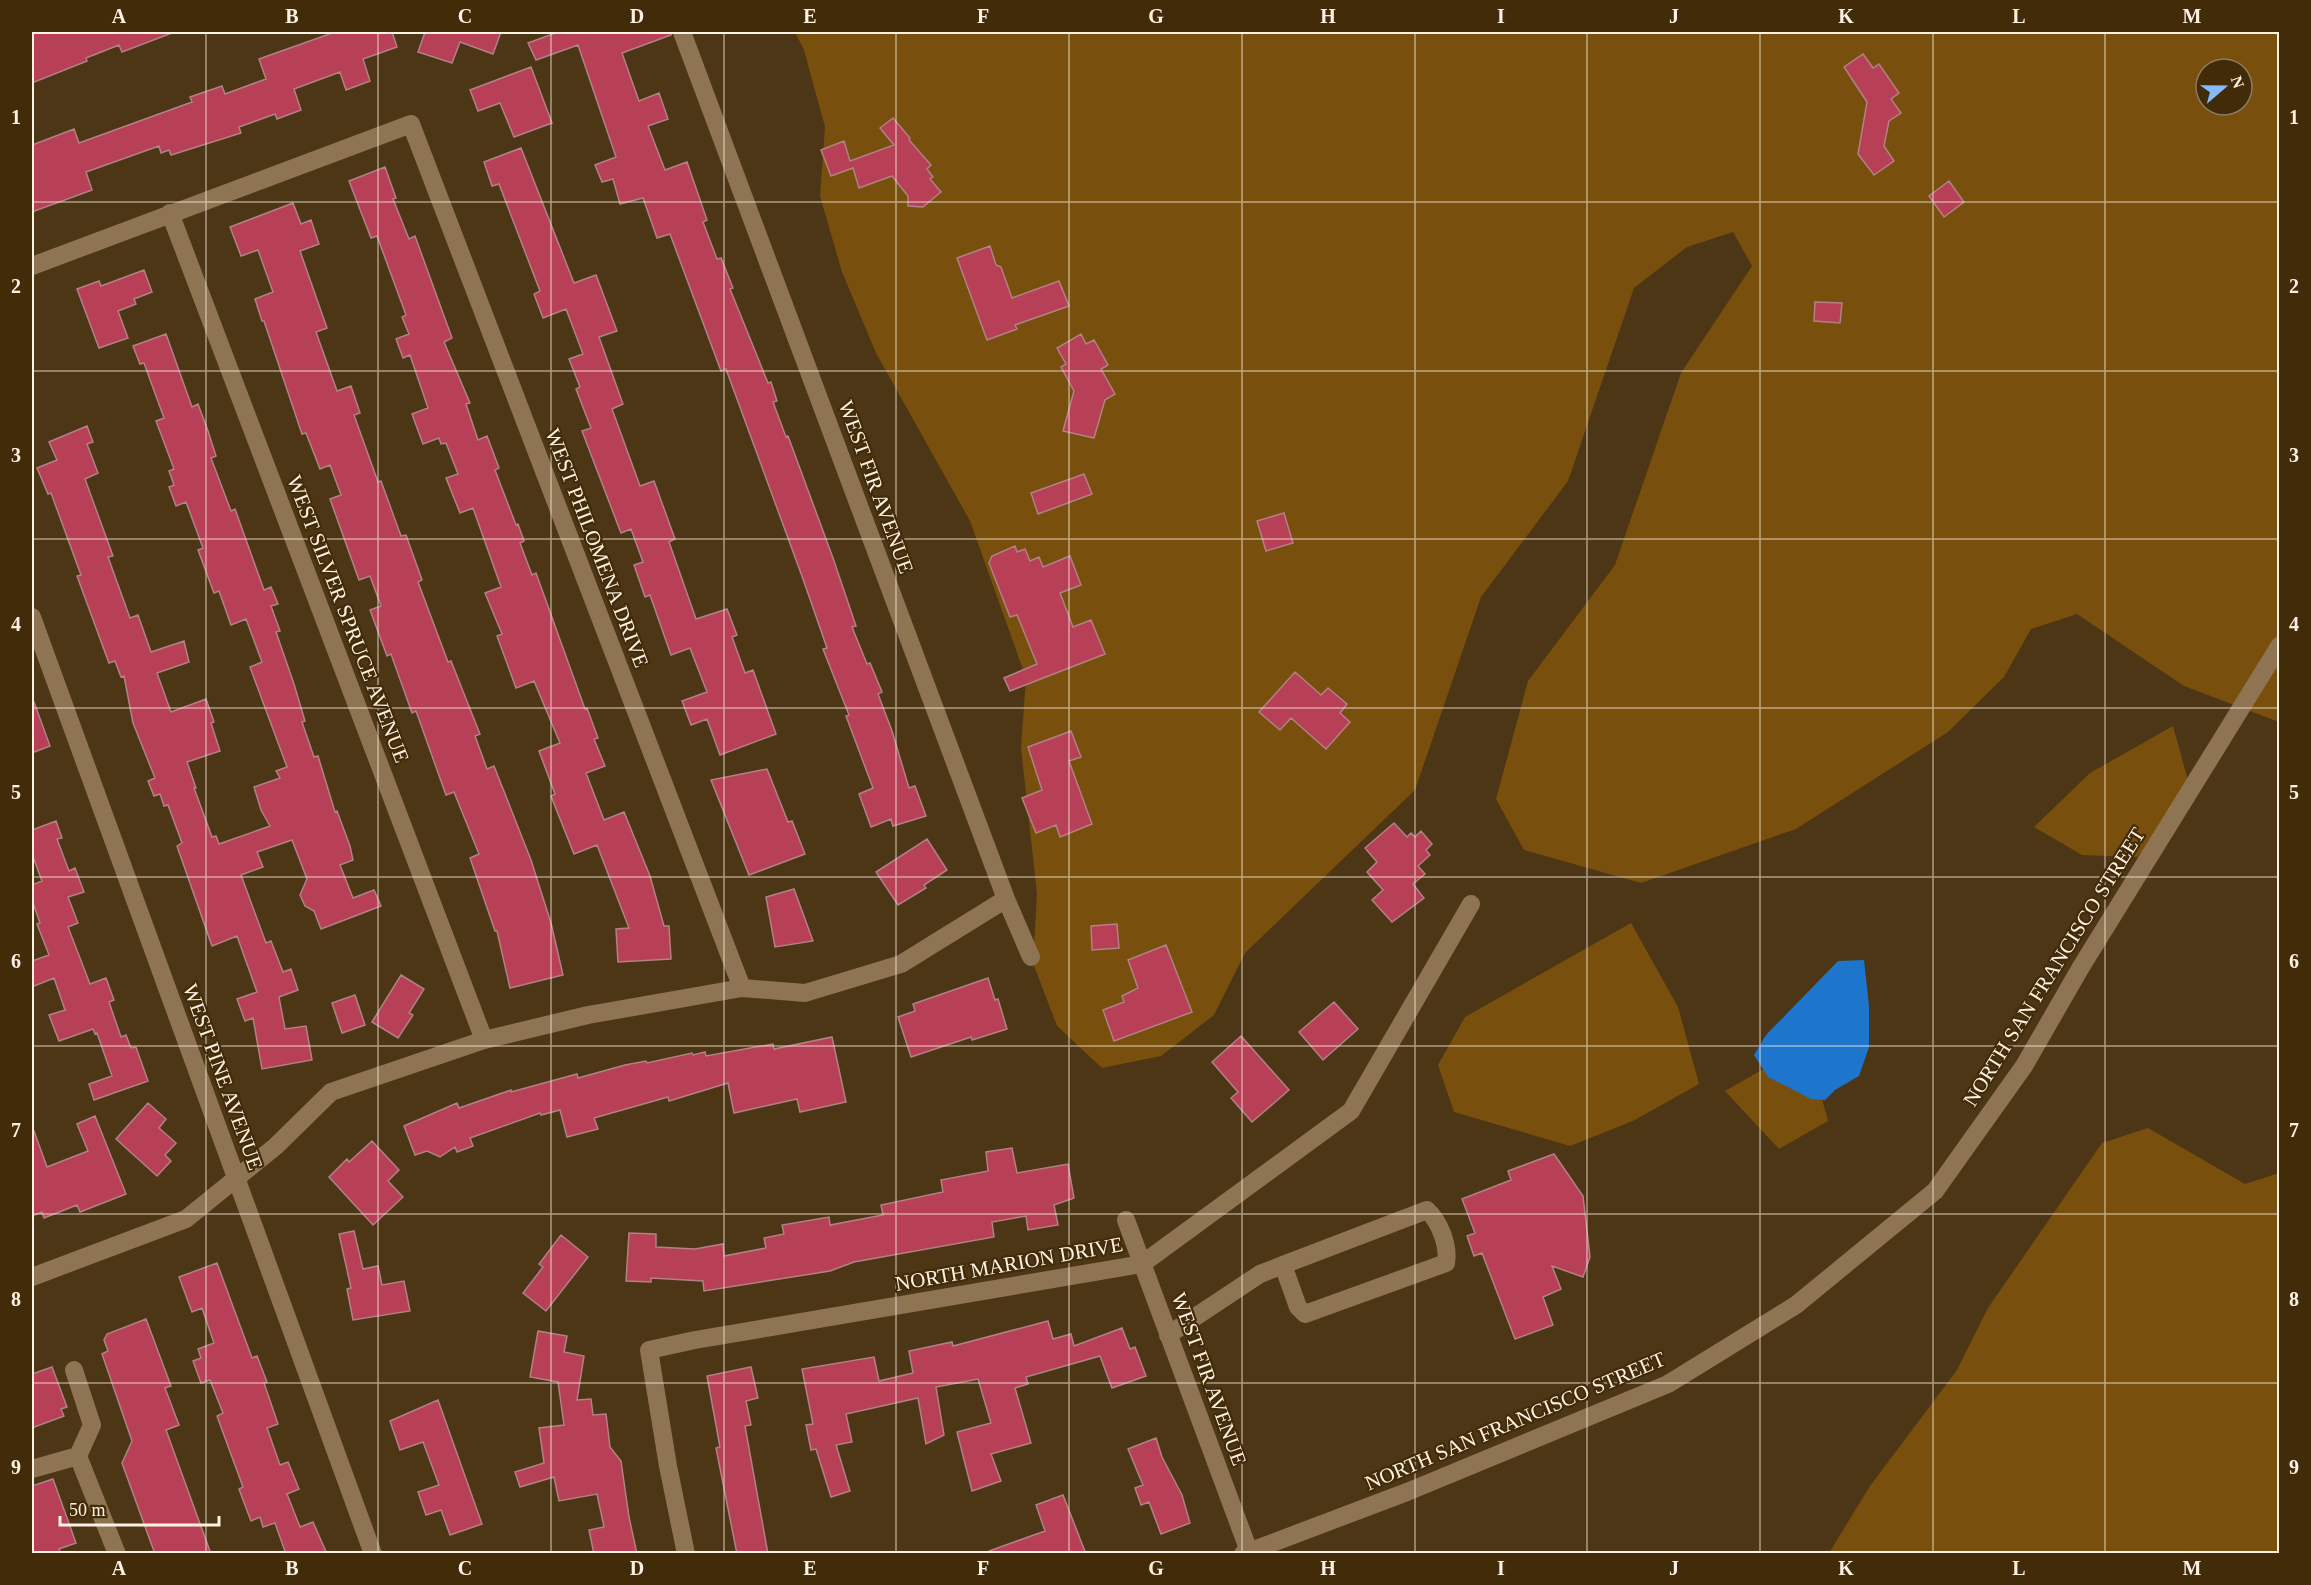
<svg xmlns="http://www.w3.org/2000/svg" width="2311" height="1585" viewBox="0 0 2311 1585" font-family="'Times New Roman',serif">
<rect width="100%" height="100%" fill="#4d3615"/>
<!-- green -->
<path fill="#784f0c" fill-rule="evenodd" d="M795 32H2279V722L2184 686 2077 614 2031 629 2004 677 1948 732 1796 829 1641 883 1524 850 1496 799 1528 681 1615 565 1681 373 1752 266 1733 232 1687 247 1634 288 1568 481 1481 597 1415 790 1245 953 1214 1015 1161 1056 1102 1068 1057 1026 1033 963 1037 894 1021 748 1026 678 970 521 876 353 842 272 820 196 825 127 804 50ZM2206 69H2242V105H2206Z
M2173 726 2194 802 2137 857 2082 855 2034 827 2090 773Z
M1631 923 1678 1007 1699 1084 1633 1121 1570 1146 1454 1112 1438 1065 1465 1017Z
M1807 1044 1828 1121 1779 1149 1725 1091Z
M2148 1128 2245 1184 2279 1173V1553H1829L1870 1486 1957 1370 1988 1308 2102 1143Z"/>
<!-- water -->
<path fill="#1e75cc" d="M1864 960 1869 1006V1047L1859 1076 1835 1090 1825 1100 1811 1099 1768 1077 1754 1055 1766 1035 1838 961Z"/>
<!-- building -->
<path fill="#b84056" stroke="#b08185" stroke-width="1.5" d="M32 32H172V33L122 52 119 45 86 58 87 61 32 83Z
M335 32H392L397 47 363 59 370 81 346 90 340 72 294 89 301 110 277 119 275 114 239 127 241 133 171 155 169 150 161 153 159 146 86 172 92 190 32 212V145L74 129 79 143 192 102 190 97 222 86 225 94 266 79 259 59Z
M425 32H501L493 54 460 42 452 63 418 52Z
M558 32H671V35L622 53 639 101 659 93 668 119 648 126 665 170 687 162 707 220 703 222 717 259 721 258 733 288 730 289 768 383 771 382 777 401 773 402 786 437 788 436 833 558 856 626 852 627 867 664 870 663 882 692 878 694 892 731 909 788 915 786 926 816 893 826 891 819 871 827 859 794 873 788 846 716 849 715 823 649 827 648 803 579 726 369 721 371 670 234 657 238 643 198 620 204 613 179 602 182 595 165 616 157 578 45 536 60 528 43Z
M1863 54 1873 68 1879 64 1899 93 1891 99 1901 113 1889 121 1884 146 1894 161 1874 175 1858 154 1867 102 1844 67Z
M531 67 552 123 514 137 500 103 478 111 470 90Z
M893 118 910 138 909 140 931 165 927 169 933 177 930 179 941 192 923 207 908 206V196L892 176 859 188 853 168 831 176 821 150 844 141 850 161 894 145 880 128Z
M521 148 574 283 596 275 617 331 599 337 623 404 612 409 640 486 654 481 675 539 669 542 696 619 727 609 737 635 732 637 745 673 753 670 776 734 720 755 707 719 691 725 682 701 707 692 690 648 671 655 650 595 645 597 634 565 643 562 631 529 621 533 582 431 591 428 576 389 580 387 569 359 583 354 566 309 543 318 534 294 540 291 499 184 492 186 484 162Z
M385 167 396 198 393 199 409 239 415 236 452 338 444 342 470 403 466 404 478 440 487 436 499 468 495 470 516 525 518 524 524 541 520 543 532 575 536 573 585 709 587 708 598 738 594 739 605 766 586 773 604 820 624 812 650 876 664 926H669L671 959 618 962 616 929 629 928 597 845 574 854 551 796 555 794 539 751 560 743 534 681 516 688 497 636 502 634 485 593 501 587 473 508 460 513 446 478 458 474 446 443 441 444 439 438 423 444 412 414 428 408 410 355 403 358 396 339 409 334 402 317 406 315 377 236 371 238 349 181Z
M1949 181 1964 202 1944 217 1929 196Z
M293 203 301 224 311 220 319 244 300 251 327 328 316 332 337 391 351 386 360 413 354 415 378 482 381 481 401 536 406 535 422 580 418 582 448 662 451 661 480 734 475 736 487 769 494 766 531 860 551 923 563 975 510 988 497 931H495L470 858 479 854 454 792 446 795 416 711 412 713 391 654 387 656 370 610 381 606 370 576 359 580 330 499 341 495 330 465 320 469 306 433 302 434 264 321H262L255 299 273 292 258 250 241 256 230 227Z
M990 246 996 265 1001 267 1012 298 1059 281 1069 306 1015 325 1017 329 987 340 957 258Z
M144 270 152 292 134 299 136 304 118 311 128 338 99 348 77 289 99 281 101 286Z
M1815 302 1842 303 1840 323 1814 321Z
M166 334 192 407 198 404 208 431 216 456 211 458 231 511 235 509 264 590 271 587 278 604 271 606 280 631 276 632 294 684 305 721 302 722 314 757 318 756 335 812 337 811 350 846 353 860 340 865 353 898 374 890 381 906 321 929 314 911 305 906 300 895 307 879 292 840 257 852 263 867 241 875 266 943 271 941 283 972 291 969 298 990 279 997 285 1029 306 1026 312 1060 262 1069 253 1018 245 1021 237 999 257 992 237 936 212 946 177 846 182 843 168 805 164 806 160 794 154 796 148 781 155 778 133 723 124 676 121 677 115 661 109 663 77 576 81 575 51 493 48 494 37 468 57 460 49 442 87 426 93 442 87 444 98 473 85 479 113 556 108 557 130 618 138 615 151 652 184 641 189 662 157 673 171 712 206 699 214 722 211 723 220 751 187 762 196 788H194L212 837 216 836 219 844 270 826 261 810 254 787 280 778 276 771 287 767 250 667 262 662 246 619 231 625 219 591 214 593 198 550 203 548 186 502 176 506 169 487 174 485 169 471 174 469 156 421 164 418 144 363 140 364 133 346Z
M1081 334 1086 344 1094 340 1108 365 1101 369 1115 394 1105 400 1094 438 1063 431 1074 391 1061 367 1066 364 1057 348Z
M1084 474 1092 494 1038 514 1031 493Z
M1284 513 1293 543 1266 551 1257 521Z
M1015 546 1017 552 1025 549 1030 561 1039 557 1043 567 1070 556 1081 585 1060 593 1073 627 1091 620 1105 654 1010 691 1004 678 1037 664 1017 615 1010 617 989 563 992 556Z
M1295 672 1321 695 1328 688 1347 704 1340 713 1350 722 1326 749 1291 718 1280 730 1259 712Z
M32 702H34L50 746 32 753Z
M1071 731 1081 757 1069 761 1092 824 1060 837 1056 825 1036 833 1022 798 1042 790 1028 747Z
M767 769 788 822 792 821 805 854 749 875 711 780Z
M56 821 62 838 57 839 69 871 75 868 84 892 68 897 78 923 68 927 90 984 106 978 114 1000 109 1002 121 1037 126 1035 131 1048 136 1047 148 1081 94 1100 89 1084 112 1076 97 1033 95 1034 93 1029 59 1041 49 1015 65 1010 54 978 32 987V961L49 955 37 924 40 923 32 900V885L42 881 32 854V830Z
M1394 823 1407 837 1411 833 1415 837 1421 831 1432 844 1426 850 1430 855 1418 866 1425 874 1413 884 1424 898 1392 922 1372 900 1383 890 1367 872 1377 862 1365 848Z
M927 839 947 870 924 885 926 888 898 905 876 872Z
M794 889 813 941 775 947 766 897Z
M1117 924 1119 948 1092 950 1091 926Z
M1166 945 1192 1012 1114 1041 1103 1010 1124 1002 1122 996 1138 988 1128 960Z
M401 975 424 989 409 1013 413 1015 398 1038 372 1022Z
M988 978 995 1000 998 999 1007 1029 972 1040 971 1037 911 1057 898 1017 915 1011 913 1004Z
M355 995 365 1025 342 1033 332 1003Z
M1334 1002 1358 1029 1323 1060 1299 1032Z
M1241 1036 1289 1090 1252 1122 1231 1098 1238 1092 1212 1062Z
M832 1037 846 1102 800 1112 797 1099 734 1113 728 1083 669 1101 668 1097 594 1118 598 1129 567 1137 560 1110 541 1115 540 1113 470 1138 473 1146 457 1152 455 1147 440 1157 427 1151 415 1155 404 1126 457 1103 459 1108 511 1090V1092L577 1074 578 1078 625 1065 646 1061 647 1063 692 1053 693 1055 705 1052 706 1056 773 1044 774 1049Z
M148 1103 166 1119 159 1128 176 1143 165 1155 171 1161 157 1176 116 1139Z
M95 1116 126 1194 80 1212 77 1205 44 1218 42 1212 32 1216V1132L34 1131 47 1167 88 1151 77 1124Z
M372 1141 399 1170 388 1181 403 1197 373 1225 329 1177 347 1159 349 1162Z
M1012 1148 1017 1173 1068 1164 1074 1198 1054 1205 1058 1225 1028 1230 1026 1216 992 1222 994 1237 854 1262 830 1271 704 1291 703 1281 651 1278V1282L626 1281 629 1233 656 1234V1247L695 1249 723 1244 724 1256 766 1248 764 1238 784 1234 782 1225 829 1217 830 1225 883 1215 881 1205 943 1192 941 1180 988 1171 986 1152Z
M1554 1154 1583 1196 1590 1257 1583 1277 1552 1266 1561 1289 1543 1297 1553 1325 1515 1339 1482 1253 1474 1256 1467 1236 1475 1233 1462 1199 1511 1180 1508 1171Z
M354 1231 363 1269 378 1266 382 1285 404 1281 410 1311 353 1320 347 1289 351 1288 339 1234Z
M561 1235 588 1257 546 1311 523 1293 543 1267 539 1264Z
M217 1263 252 1358 257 1356 267 1382 264 1383 278 1424 267 1428 280 1465 288 1462 299 1489 287 1494 300 1527 313 1522 327 1554H286L275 1523 263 1527 260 1517 251 1521 239 1489 243 1487 217 1416 223 1413 210 1380 201 1383 193 1361 201 1358 198 1349 214 1343 202 1308 192 1312 179 1277Z
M146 1319 171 1386 165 1388 179 1425 166 1430 211 1554H155L122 1463 132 1441 102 1354 108 1351 104 1340 107 1334Z
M1048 1321 1053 1339 1071 1334 1074 1346 1122 1328 1130 1349 1135 1347 1146 1376 1112 1388 1100 1356 1026 1377 1028 1384 1015 1388 1031 1443 991 1454 1001 1481 972 1491 957 1432 991 1423 978 1379 936 1387 944 1435 926 1444 918 1398 846 1414 852 1442 836 1445 850 1491 831 1497 816 1449 811 1450 806 1425 813 1424 802 1369 874 1357 879 1381 913 1373 909 1351 952 1342 953 1346Z
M538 1331 567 1336 564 1352 584 1356 577 1400 591 1399 593 1415 606 1414 610 1447 621 1461 629 1517 637 1554H594L589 1530 604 1527 597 1494 559 1501 554 1477 520 1487 515 1472 544 1463 539 1428 564 1425 558 1382 530 1377Z
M52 1367 67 1407 61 1409 64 1416 32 1428V1374Z
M751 1367 758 1398 746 1401 751 1425 745 1426 768 1554H737L716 1448 720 1447 707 1376Z
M438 1400 482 1524 450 1535 441 1510 426 1515 418 1492 439 1485 423 1442 400 1450 390 1421Z
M1156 1438 1162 1457 1182 1495 1190 1523 1161 1534 1149 1502 1141 1505 1135 1488 1143 1485 1128 1449Z
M53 1479 76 1543 59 1549 61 1554H32V1486Z
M1063 1495 1086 1554H989V1551L1045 1531 1036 1505Z"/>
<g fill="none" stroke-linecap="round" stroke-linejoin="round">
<!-- minor -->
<path stroke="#8e7452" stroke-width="18" d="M682 32 1006 899 1031 957
M170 213 484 1040
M32 266 411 124 742 988
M32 617 373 1554
M1126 1220 1250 1554
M32 1277 186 1219 276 1146 331 1092 484 1040 588 1015 742 988 805 993 901 964 1006 899
M1168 1335 1260 1274 1283 1265 1427 1210C1440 1222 1449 1246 1446 1263L1305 1314 1298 1307 1283 1265
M74 1370 92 1425 78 1456
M32 1469 78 1456 117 1554
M686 1554 668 1466 649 1350 695 1340 1142 1264 1351 1111 1471 904
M1243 1554 1407 1492 1668 1384 1796 1305 1935 1191 2024 1066 2081 967 2280 645"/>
</g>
<!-- grid -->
<path fill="none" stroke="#fdf1e2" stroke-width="1.5" stroke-opacity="0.55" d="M206 32V1554M378 32V1554M551 32V1554M724 32V1554M896 32V1554M1069 32V1554M1242 32V1554M1415 32V1554M1587 32V1554M1760 32V1554M1933 32V1554M2105 32V1554M32 202H2280M32 371H2280M32 539H2280M32 708H2280M32 877H2280M32 1046H2280M32 1214H2280M32 1383H2280"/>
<g text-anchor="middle" stroke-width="4.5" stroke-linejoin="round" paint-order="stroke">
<!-- street labels -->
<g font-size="21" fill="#fdf1e2" stroke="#422b09">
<text transform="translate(876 487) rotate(70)" y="7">WEST FIR AVENUE</text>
<text transform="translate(597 548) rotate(69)" y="7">WEST PHILOMENA DRIVE</text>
<text transform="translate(348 619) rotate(69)" y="7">WEST SILVER SPRUCE AVENUE</text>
<text transform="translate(2054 967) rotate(-58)" y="7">NORTH SAN FRANCISCO STREET</text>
<text transform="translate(223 1077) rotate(70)" y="7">WEST PINE AVENUE</text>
<text transform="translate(1009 1264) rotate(-10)" y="7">NORTH MARION DRIVE</text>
<text transform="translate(1209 1379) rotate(70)" y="7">WEST FIR AVENUE</text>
<text transform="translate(1515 1421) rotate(-23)" y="7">NORTH SAN FRANCISCO STREET</text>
</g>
</g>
<!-- border -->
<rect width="2311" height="1585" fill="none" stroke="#422b09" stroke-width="66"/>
<!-- north arrow -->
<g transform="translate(2224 87) rotate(70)"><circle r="28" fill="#422b09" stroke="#8d7a60" stroke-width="1.5"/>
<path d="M0-4.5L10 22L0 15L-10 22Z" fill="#85bbfb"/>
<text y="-9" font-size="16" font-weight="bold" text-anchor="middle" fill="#fdf1e2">N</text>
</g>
<!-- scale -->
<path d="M60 1516v9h159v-9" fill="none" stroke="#fdf1e2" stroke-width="3"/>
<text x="69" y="1516" font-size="18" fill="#fdf1e2" stroke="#422b09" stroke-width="4.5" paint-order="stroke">50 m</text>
<rect x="33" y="33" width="2245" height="1519" fill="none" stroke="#fdf1e2" stroke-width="2"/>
<g font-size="20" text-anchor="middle" font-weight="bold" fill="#fdf1e2">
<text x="119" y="23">A</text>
<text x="292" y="23">B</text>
<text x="465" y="23">C</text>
<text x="637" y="23">D</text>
<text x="810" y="23">E</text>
<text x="983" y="23">F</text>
<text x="1156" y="23">G</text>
<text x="1328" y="23">H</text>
<text x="1501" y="23">I</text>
<text x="1674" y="23">J</text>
<text x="1846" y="23">K</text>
<text x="2019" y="23">L</text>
<text x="2192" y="23">M</text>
<text x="16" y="124">1</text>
<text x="2294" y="124">1</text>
<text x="16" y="293">2</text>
<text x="2294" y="293">2</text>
<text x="16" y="462">3</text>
<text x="2294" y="462">3</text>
<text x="16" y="631">4</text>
<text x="2294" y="631">4</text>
<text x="16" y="799">5</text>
<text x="2294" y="799">5</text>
<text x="16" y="968">6</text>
<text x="2294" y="968">6</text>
<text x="16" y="1137">7</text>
<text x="2294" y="1137">7</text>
<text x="16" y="1306">8</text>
<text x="2294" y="1306">8</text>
<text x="16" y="1474">9</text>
<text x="2294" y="1474">9</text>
<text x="119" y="1575">A</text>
<text x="292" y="1575">B</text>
<text x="465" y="1575">C</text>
<text x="637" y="1575">D</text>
<text x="810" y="1575">E</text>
<text x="983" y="1575">F</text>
<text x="1156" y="1575">G</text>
<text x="1328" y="1575">H</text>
<text x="1501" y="1575">I</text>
<text x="1674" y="1575">J</text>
<text x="1846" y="1575">K</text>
<text x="2019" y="1575">L</text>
<text x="2192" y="1575">M</text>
</g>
</svg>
